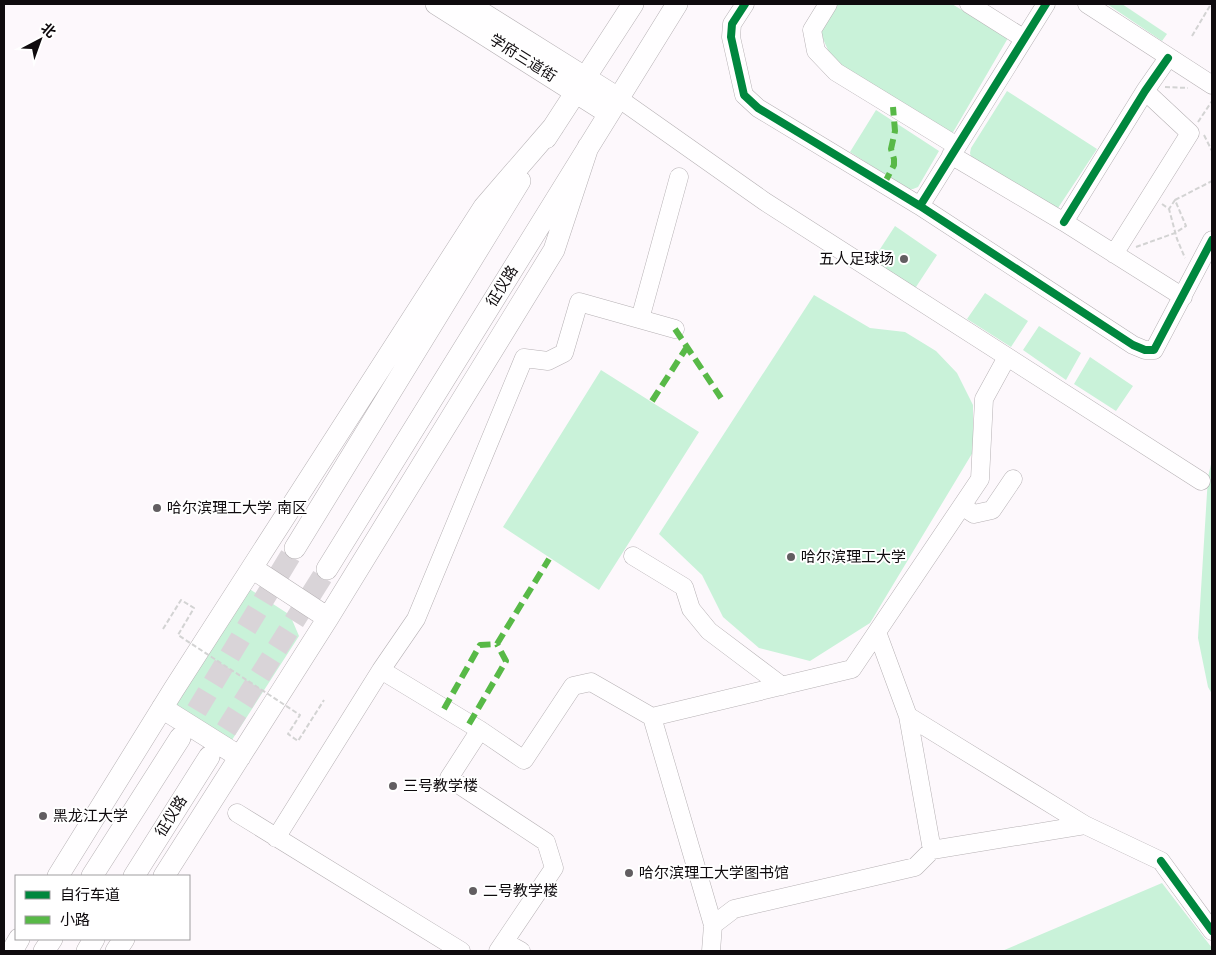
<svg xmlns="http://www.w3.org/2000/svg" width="1216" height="955" viewBox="0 0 1216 955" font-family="'Work Sans','Noto Sans SC',sans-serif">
<rect width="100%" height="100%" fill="#fdf8fc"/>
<!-- green -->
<path fill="#c9f2d9" d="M837 4H952L1008 38 952 134 832 59 819 30Z
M1107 4H1122L1167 34 1162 41Z
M1007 91 1097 149 1056 211 971 157 970 153 971 148Z
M876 110 939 151 918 187 913 189H908L850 152Z
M895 226 937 255 914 290 871 263Z
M985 293 1028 321 1011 347 967 319Z
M814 295 870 328 905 332 936 351 957 373 973 405V452L870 623 810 661 759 648 723 617 702 575 659 534Z
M1039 326 1081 353 1066 380 1023 350Z
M1090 357 1133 386 1116 411 1074 384Z
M601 370 699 432 599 590 503 527Z
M1212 460V694L1208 687 1198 638 1208 477Z
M248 588 290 615 299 636 230 743 173 705Z
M1162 883 1212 948V951H1002Z"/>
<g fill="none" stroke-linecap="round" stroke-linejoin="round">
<!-- major-tunnel -->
<path stroke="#d9d4d8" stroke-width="21" stroke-dasharray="21 11" stroke-linecap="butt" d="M180 738 295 548
M209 757 327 569"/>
<!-- minor casing -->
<g stroke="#b6b1b4" stroke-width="19">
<path id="minor" d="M745 4 732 24 731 37 744 95 758 108 920 206
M828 4 812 30 816 51 836 72 957 146
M969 4 1023 38
M1046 4 920 206 1133 345 1145 350H1154L1212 240
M1087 4 1212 85
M618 98 764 201 1201 481
M951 155 1064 222 1183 297
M1064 222 1145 91 1168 58
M1114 254 1190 133 1145 91
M640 319 679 177
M675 329 579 302 564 353 548 361 524 358 416 619 381 670 480 730 524 760 573 686 591 682 652 717 852 669 980 479 984 399 1007 357
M962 506 974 514 992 510 1013 479
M633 556 684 587 691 609 709 631 782 686
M877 632 908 716 932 850 1085 825 908 716
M652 717 713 925 711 951
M480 730 449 778 546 842 554 868 498 951
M237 813 461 951
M1085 825 1161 861 1212 931
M276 838 381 670
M713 925 734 909 915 867 932 850
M505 942 521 951"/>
</g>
<!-- major casing -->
<g stroke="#b6b1b4" stroke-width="22">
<path id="major" d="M436 4 608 113
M468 4 618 98
M546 138 633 4
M295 548 520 181
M252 568 328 618
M327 569 677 4
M162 708 240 757
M58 876 174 689 484 207 554 126
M92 876 180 738
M134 876 209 757
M164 876 328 618 554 250 588 147
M12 951 19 939
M44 951 52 939
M87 951 94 939
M116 951 124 939"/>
</g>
<!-- path -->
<path stroke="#d3d3d3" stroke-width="2" stroke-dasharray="5 2.5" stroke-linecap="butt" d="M1192 36 1211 4
M1165 87 1188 88
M1198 122 1212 101
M1204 135 1212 151
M1175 200 1212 181
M1162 204 1169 209 1177 239 1185 258
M1136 247 1175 233 1186 226 1175 200 1169 209"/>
<!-- minor -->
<use href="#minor" stroke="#fffeff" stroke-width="18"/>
<!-- major -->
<use href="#major" stroke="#fffeff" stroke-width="21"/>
<!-- path-bridge -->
<path stroke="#d3d3d3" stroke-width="2" stroke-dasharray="5 2.5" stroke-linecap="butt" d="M163 629 181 600 194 608 178 635 300 715 288 734 298 741 324 700"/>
<!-- quiet -->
<path stroke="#58b947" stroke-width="6" stroke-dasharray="12 6" stroke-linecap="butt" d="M884 184 894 165V159L891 149 895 131 893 107
M675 329 721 398
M652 401 687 347
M497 644 549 559
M444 709 480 645 497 644
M469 724 506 661 497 644"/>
<!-- cycleway casing -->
<g stroke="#fff" stroke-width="11">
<path id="cycleway" d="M745 4 732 24 731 37 744 95 758 108 920 206
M1046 4 920 206 1133 345 1145 350H1154L1212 240
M1064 222 1145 91 1168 58
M1161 861 1212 931"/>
</g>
<!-- cycleway -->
<use href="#cycleway" stroke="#00873e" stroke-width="8"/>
</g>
<!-- markers -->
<g fill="#625e61" stroke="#fff" stroke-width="2">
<circle cx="904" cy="259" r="5"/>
<circle cx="157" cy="508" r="5"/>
<circle cx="791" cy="557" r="5"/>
<circle cx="393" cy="786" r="5"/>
<circle cx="43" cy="816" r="5"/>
<circle cx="629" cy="873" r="5"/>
<circle cx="473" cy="891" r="5"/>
</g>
<g text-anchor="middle" stroke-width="4" stroke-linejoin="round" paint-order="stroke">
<!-- street labels -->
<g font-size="15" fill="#0f0b0e" stroke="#fff">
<text transform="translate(523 58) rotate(32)" y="5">学府三道街</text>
<text transform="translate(502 286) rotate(-58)" y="5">征仪路</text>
<text transform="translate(171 816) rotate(-58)" y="5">征仪路</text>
</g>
<!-- poi labels -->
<g font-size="15" fill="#0f0b0e" stroke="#fff" text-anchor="start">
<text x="894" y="264" text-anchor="end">五人足球场</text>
<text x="167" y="513">哈尔滨理工大学 南区</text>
<text x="801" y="562">哈尔滨理工大学</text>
<text x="403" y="791">三号教学楼</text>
<text x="53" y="821">黑龙江大学</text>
<text x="639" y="878">哈尔滨理工大学图书馆</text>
<text x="483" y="896">二号教学楼</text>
</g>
</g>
<!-- border -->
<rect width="1216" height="955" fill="none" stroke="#0f0b0e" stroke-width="10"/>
<!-- legend -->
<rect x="15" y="875" width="175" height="65" fill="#ffffff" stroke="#9f9d9f"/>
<rect x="25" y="891" width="25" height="8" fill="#00873e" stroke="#9f9d9f"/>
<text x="60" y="900" font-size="15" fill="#0f0b0e">自行车道</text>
<rect x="25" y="916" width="25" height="8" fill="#58b947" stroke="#9f9d9f"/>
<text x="60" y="925" font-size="15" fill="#0f0b0e">小路</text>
<!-- north arrow -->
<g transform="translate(40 40) rotate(41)" stroke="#ffffff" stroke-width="4" paint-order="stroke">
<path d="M0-4L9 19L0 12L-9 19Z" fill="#0f0b0e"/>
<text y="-8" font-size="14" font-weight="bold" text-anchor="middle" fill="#0f0b0e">北</text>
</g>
</svg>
